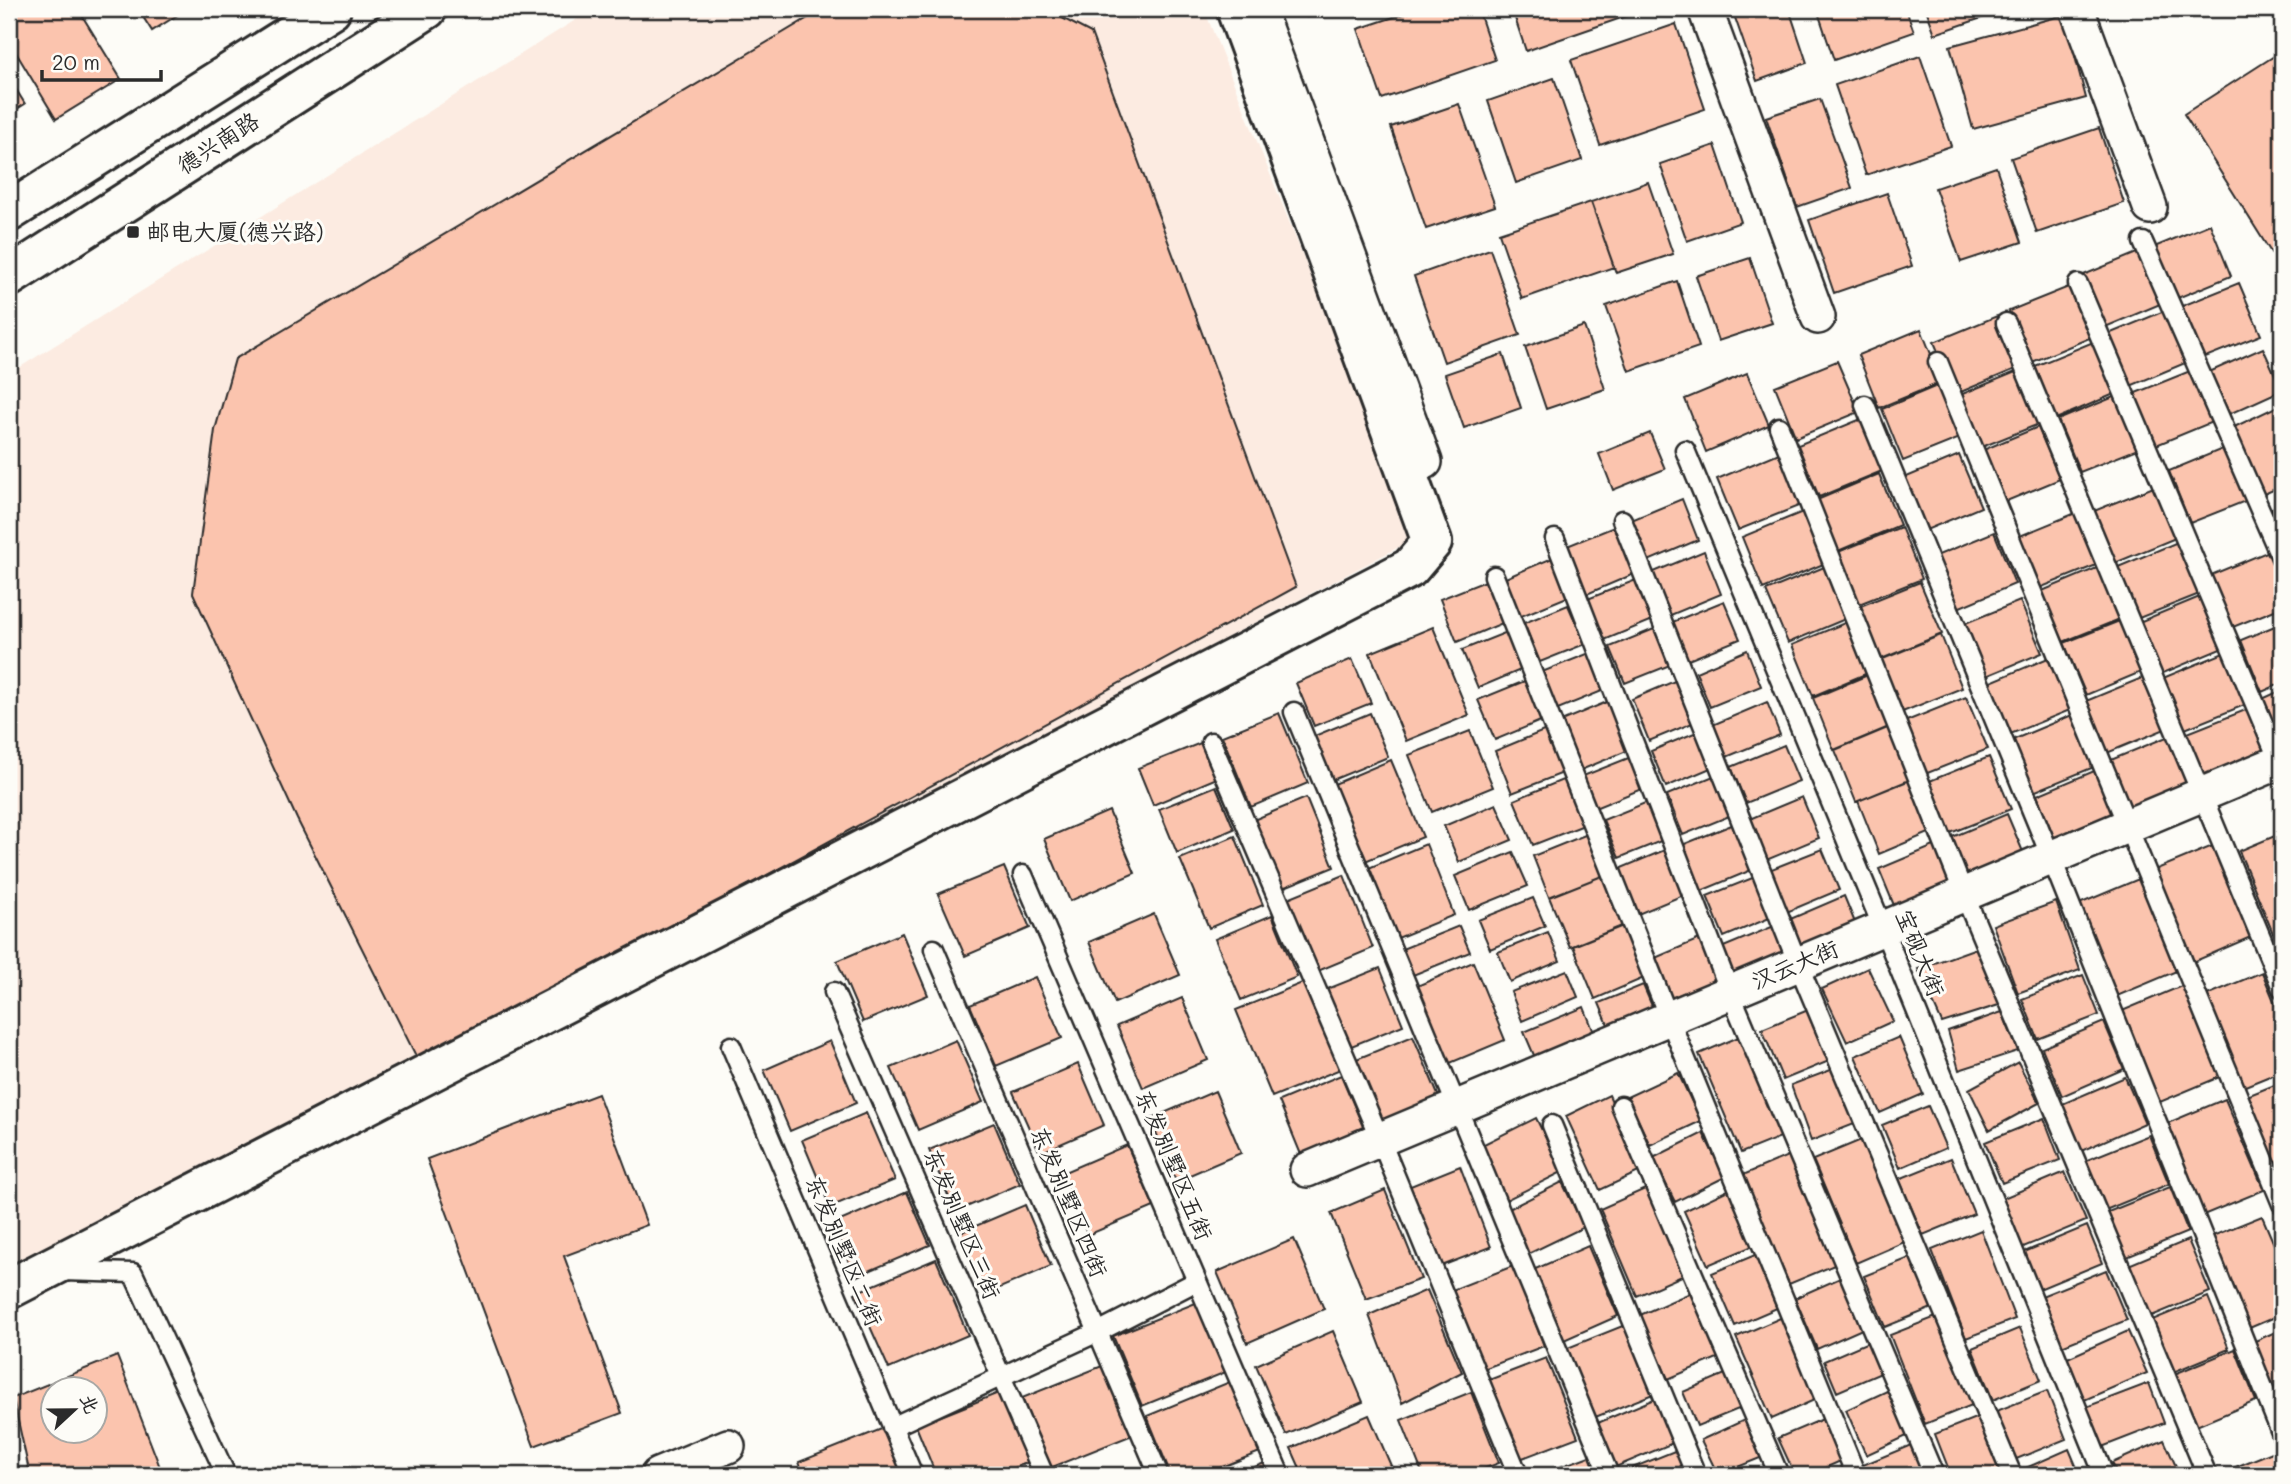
<svg xmlns="http://www.w3.org/2000/svg" width="2291" height="1484" viewBox="0 0 2291 1484" font-family="Mali,'LXGW WenKai TC',sans-serif">
<rect width="100%" height="100%" fill="#fdfcf7"/>
<filter id="ink" filterUnits="userSpaceOnUse"><feTurbulence type="fractalNoise" baseFrequency=".0143" numOctaves="2"/><feDisplacementMap in="SourceGraphic" scale="14" xChannelSelector="R" yChannelSelector="G"/><feConvolveMatrix kernelMatrix="1 2 1 2 8 2 1 2 1" color-interpolation-filters="sRGB"/></filter>
<g filter="url(#ink)">
<!-- built -->
<path fill="#fcebe1" d="M593 9H1204L1416 538 9 1280V374Z"/>
<!-- building -->
<path fill="#fbc4ae" stroke="#2b2b2b" stroke-width="2" fill-rule="evenodd" d="M9 9H78L121 79 56 119 9 41Z
M138 9H187L152 31Z
M823 9H1045L1091 33 1296 587 420 1064 297 819 193 593 215 430 235 359Z
M1304 9H1330L1307 17Z
M1418 9H1478L1495 60 1382 99 1358 29Z
M1512 9H1647L1526 51Z
M1732 9H1789L1807 63 1757 81Z
M1817 9H1906L1914 32 1834 60Z
M1926 9H2008L1935 34Z
M2162 9H2188L2165 17Z
M2064 15 2086 98 1973 129 1950 46Z
M1676 24 1705 109 1600 145 1571 60Z
M2282 51V270L2184 114Z
M1920 56 1951 146 1866 175 1835 85Z
M9 78 25 104 9 114Z
M1554 78 1582 160 1516 183 1488 101Z
M1820 99 1852 188 1797 207 1766 117Z
M1459 104 1495 206 1426 229 1391 127Z
M2099 128 2124 203 2037 233 2011 158Z
M1715 145 1741 222 1687 241 1660 164Z
M1996 167 2022 242 1961 262 1935 188Z
M1648 182 1673 254 1616 273 1591 202Z
M1887 193 1912 266 1834 293 1809 220Z
M1591 202 1614 267 1522 299 1499 233Z
M2210 224 2231 276 2168 302 2147 250Z
M1490 249 1520 335 1444 362 1414 276Z
M2144 250 2165 302 2103 328 2081 276Z
M1750 258 1772 323 1718 341 1696 276Z
M1677 281 1699 347 1629 371 1606 306Z
M2239 283 2261 335 2198 360 2177 308Z
M2071 286 2092 337 2030 363 2009 311Z
M2169 309 2190 361 2128 387 2106 335Z
M1997 316 2018 368 1956 394 1934 342Z
M1584 326 1605 389 1546 409 1525 347Z
M1921 329 1942 382 1879 408 1858 355Z
M2098 340 2119 392 2056 419 2035 366Z
M2263 348 2282 390 2225 416 2207 373Z
M1503 354 1521 408 1464 428 1445 374Z
M1837 361 1859 412 1796 438 1775 386Z
M2195 369 2217 420 2154 446 2133 394Z
M2018 371 2039 424 1977 449 1955 397Z
M1747 373 1769 425 1706 452 1685 399Z
M1944 383 1965 436 1903 461 1882 409Z
M2121 394 2143 447 2080 472 2058 420Z
M2282 404V486L2262 495 2232 428Z
M1861 419 1882 471 1819 497 1798 445Z
M2038 427 2060 479 1997 505 1976 453Z
M1650 433 1665 469 1613 490 1599 454Z
M2232 445 2253 498 2190 523 2169 471Z
M1779 453 1801 505 1738 530 1717 479Z
M1959 455 1981 507 1919 533 1897 481Z
M1879 474 1900 525 1838 551 1817 500Z
M2156 486 2178 537 2115 563 2094 511Z
M1682 499 1698 540 1646 562 1629 521Z
M2282 503V532L2272 508Z
M1805 511 1826 563 1763 589 1742 537Z
M2078 512 2099 564 2037 589 2015 538Z
M1614 527 1634 574 1587 594 1567 546Z
M1901 527 1922 579 1859 604 1838 552Z
M1994 532 2015 584 1953 610 1931 558Z
M2180 541 2202 593 2139 618 2118 567Z
M2274 549 2282 570V607L2233 627 2211 575Z
M1704 551 1721 594 1666 617 1649 574Z
M1557 556 1572 595 1519 617 1503 579Z
M1829 565 1850 617 1788 643 1766 591Z
M2104 565 2125 617 2063 642 2042 591Z
M1488 580 1505 622 1457 642 1440 599Z
M1636 580 1653 620 1602 641 1585 600Z
M1920 582 1942 634 1879 660 1858 607Z
M2202 596 2223 648 2161 674 2139 622Z
M1724 601 1740 639 1686 661 1670 623Z
M2020 601 2042 653 1979 679 1958 626Z
M1568 605 1585 644 1540 662 1524 623Z
M2127 618 2148 669 2086 695 2064 643Z
M1854 619 1875 670 1813 696 1792 645Z
M2282 623V683L2262 692 2241 640Z
M1433 627 1469 715 1406 741 1370 653Z
M1654 629 1670 665 1625 683 1610 647Z
M1507 632 1523 669 1478 688 1462 650Z
M1941 635 1962 688 1900 713 1878 661Z
M1747 650 1761 686 1710 707 1696 672Z
M1592 652 1607 689 1553 711 1537 674Z
M2226 652 2247 704 2185 729 2163 678Z
M2048 658 2070 710 2008 735 1986 684Z
M1352 659 1371 703 1314 726 1296 683Z
M1875 672 1896 724 1834 750 1813 698Z
M2149 675 2170 727 2107 753 2086 701Z
M1527 680 1543 720 1495 740 1478 700Z
M1677 680 1695 722 1649 741 1632 699Z
M2282 690V751L2260 700Z
M1966 697 1988 749 1925 774 1904 722Z
M1609 701 1629 750 1581 770 1561 721Z
M1767 702 1780 735 1724 758 1710 726Z
M2248 709 2269 761 2207 786 2185 734Z
M1279 713 1308 783 1251 807 1222 736Z
M1370 713 1388 757 1330 781 1312 737Z
M2072 715 2094 767 2031 793 2010 741Z
M1897 724 1919 776 1856 802 1835 750Z
M1546 730 1563 773 1512 793 1495 751Z
M1470 731 1493 787 1432 812 1409 755Z
M1699 731 1713 767 1666 787 1651 751Z
M2169 736 2190 788 2127 814 2106 762Z
M1203 742 1217 778 1153 805 1138 768Z
M1784 745 1799 781 1746 803 1731 767Z
M1631 757 1644 788 1595 808 1583 776Z
M1989 757 2011 809 1948 834 1927 782Z
M1391 760 1423 837 1358 864 1327 787Z
M2099 769 2120 821 2058 847 2037 795Z
M1716 775 1732 815 1683 835 1667 795Z
M1920 776 1941 828 1879 854 1858 801Z
M1565 779 1584 825 1533 845 1514 800Z
M1216 786 1234 829 1177 853 1159 809Z
M1802 797 1819 838 1764 861 1747 820Z
M1306 798 1334 867 1280 889 1251 821Z
M1650 801 1666 839 1619 858 1603 820Z
M1496 804 1512 840 1459 862 1444 826Z
M1109 811 1135 873 1070 901 1044 839Z
M2007 814 2029 866 1966 892 1945 840Z
M1734 824 1754 869 1701 891 1682 845Z
M1590 833 1607 874 1549 897 1533 856Z
M2282 833V941L2277 943 2239 851Z
M1235 836 1263 905 1209 928 1180 859Z
M1941 843 1963 895 1900 920 1879 869Z
M1426 844 1454 915 1388 942 1359 872Z
M2215 845 2253 936 2191 963 2152 871Z
M1667 849 1686 894 1638 914 1619 869Z
M1822 849 1839 890 1782 914 1764 872Z
M1513 852 1528 886 1469 910 1455 876Z
M1004 867 1030 928 965 956 938 894Z
M1607 874 1627 924 1570 947 1549 897Z
M1344 875 1373 948 1318 971 1288 898Z
M1755 877 1772 917 1724 937 1707 896Z
M2141 878 2179 970 2117 996 2079 904Z
M1844 896 1858 930 1801 954 1788 920Z
M1533 898 1545 926 1490 949 1478 920Z
M2056 902 2080 970 2018 993 1993 925Z
M1154 914 1180 975 1115 1003 1089 942Z
M1272 915 1297 977 1241 1000 1215 939Z
M1459 926 1470 952 1413 975 1402 949Z
M1623 926 1644 978 1595 999 1573 946Z
M1774 926 1788 961 1735 983 1721 948Z
M1548 932 1560 961 1510 982 1498 952Z
M902 933 928 995 863 1022 837 961Z
M1704 937 1721 978 1671 998 1655 958Z
M1979 947 2002 1004 1942 1023 1918 969Z
M1473 962 1505 1040 1443 1066 1410 989Z
M1380 968 1403 1025 1349 1047 1325 990Z
M1868 968 1893 1021 1847 1042 1822 989Z
M1567 970 1578 997 1522 1021 1511 992Z
M2262 972 2282 1020V1071L2238 1089 2200 998Z
M2083 975 2099 1015 2038 1039 2022 999Z
M1035 977 1062 1038 996 1066 970 1005Z
M1307 981 1343 1068 1272 1097 1236 1010Z
M1643 985 1655 1013 1611 1032 1599 1003Z
M2184 985 2222 1076 2160 1102 2122 1011Z
M1182 998 1208 1060 1143 1088 1117 1026Z
M1584 1007 1595 1035 1536 1060 1524 1032Z
M1813 1008 1834 1059 1783 1080 1762 1029Z
M2002 1012 2018 1051 1959 1070 1948 1031Z
M2104 1022 2124 1069 2062 1096 2042 1048Z
M1750 1032 1793 1132 1741 1153 1699 1054Z
M1413 1036 1441 1102 1382 1127 1354 1060Z
M1899 1037 1923 1094 1880 1113 1855 1056Z
M956 1040 983 1102 918 1130 891 1068Z
M830 1041 856 1103 790 1131 764 1070Z
M2018 1062 2039 1103 1989 1130 1969 1089Z
M1078 1064 1104 1125 1040 1153 1013 1092Z
M1836 1068 1857 1123 1811 1141 1791 1085Z
M1678 1073 1701 1121 1650 1145 1627 1097Z
M1341 1075 1367 1136 1304 1162 1279 1101Z
M2125 1077 2145 1123 2079 1152 2060 1105Z
M2282 1082V1189L2242 1098Z
M1215 1091 1241 1153 1176 1181 1150 1119Z
M598 1094 647 1225 564 1256 622 1413 534 1446 427 1159Z
M1609 1095 1643 1170 1600 1190 1566 1116Z
M2225 1099 2264 1190 2201 1216 2163 1125Z
M1928 1106 1946 1148 1900 1168 1882 1125Z
M866 1113 895 1180 830 1207 802 1140Z
M1536 1118 1562 1172 1504 1201 1478 1147Z
M2044 1118 2060 1160 2002 1183 1985 1142Z
M994 1123 1020 1184 955 1212 929 1150Z
M1703 1133 1725 1177 1675 1202 1653 1158Z
M2149 1135 2169 1184 2103 1211 2082 1162Z
M1866 1138 1909 1240 1856 1263 1813 1160Z
M1127 1145 1154 1207 1088 1235 1062 1173Z
M1797 1152 1844 1261 1789 1284 1743 1175Z
M1951 1158 1974 1214 1923 1235 1899 1179Z
M1460 1166 1491 1247 1434 1269 1403 1189Z
M2065 1172 2086 1221 2021 1248 2001 1199Z
M1562 1182 1584 1227 1524 1256 1503 1212Z
M1654 1185 1691 1272 1637 1296 1600 1209Z
M2170 1187 2188 1232 2122 1259 2103 1214Z
M1730 1189 1755 1245 1708 1265 1684 1211Z
M1385 1190 1421 1279 1366 1299 1331 1213Z
M907 1192 930 1245 855 1277 833 1224Z
M1025 1205 1051 1266 986 1294 959 1233Z
M2262 1216 2282 1263V1314L2238 1333 2200 1241Z
M2087 1226 2102 1263 2037 1290 2022 1253Z
M1981 1230 2015 1319 1966 1338 1932 1250Z
M1294 1239 1324 1309 1247 1343 1217 1272Z
M2188 1240 2210 1292 2147 1318 2126 1266Z
M1588 1246 1618 1316 1564 1340 1533 1270Z
M1755 1255 1777 1308 1735 1326 1712 1273Z
M1917 1255 1937 1306 1885 1327 1864 1276Z
M936 1259 968 1335 889 1369 855 1293Z
M1513 1266 1544 1346 1478 1371 1447 1292Z
M2106 1270 2127 1320 2059 1347 2039 1297Z
M1847 1275 1869 1326 1817 1349 1795 1298Z
M1699 1289 1727 1354 1668 1379 1640 1315Z
M1427 1290 1462 1372 1402 1403 1369 1315Z
M2208 1297 2229 1349 2166 1375 2145 1323Z
M1198 1302 1226 1372 1142 1406 1113 1336Z
M1941 1315 1977 1403 1925 1424 1890 1335Z
M1785 1316 1821 1397 1772 1419 1736 1337Z
M1625 1325 1653 1394 1593 1418 1565 1349Z
M2020 1328 2041 1380 1993 1400 1972 1348Z
M2282 1329V1431L2246 1345Z
M1333 1331 1363 1402 1286 1435 1256 1365Z
M2128 1331 2147 1373 2082 1401 2063 1360Z
M1868 1342 1881 1373 1837 1392 1824 1361Z
M2235 1349 2256 1401 2194 1427 2172 1375Z
M117 1356 163 1475H30L13 1398ZM52 1390H94V1432H52Z
M1546 1358 1578 1437 1512 1462 1481 1383Z
M1107 1364 1135 1434 1050 1468 1022 1398Z
M1732 1371 1746 1406 1697 1426 1683 1392Z
M1232 1381 1260 1452 1202 1475H1171L1147 1416Z
M2149 1383 2164 1423 2102 1447 2086 1407Z
M1889 1390 1909 1435 1866 1455 1846 1410Z
M2047 1391 2066 1439 2014 1460 1994 1412Z
M1001 1392 1029 1462 996 1475H936L916 1426Z
M1471 1392 1499 1463 1468 1475H1423L1401 1420Z
M1654 1399 1673 1443 1611 1469 1593 1425Z
M1369 1415 1395 1475H1303L1291 1448Z
M1983 1415 2006 1471 1996 1475H1951L1935 1434Z
M1753 1416 1770 1454 1718 1475 1701 1440Z
M1825 1418 1843 1460 1809 1475H1795L1778 1438Z
M884 1428 903 1475H804L799 1462Z
M2164 1440 2180 1475H2118L2112 1463Z
M1911 1445 1923 1475H1868L1863 1465Z
M2069 1449 2080 1475H2020L2019 1471Z
M1677 1450 1688 1475H1618L1617 1474Z
M2277 1450 2282 1462V1475H2216Z
M1592 1455 1600 1475H1538Z
M1267 1462 1272 1475H1234Z"/>
<g fill="none" stroke-linecap="round" stroke-linejoin="round">
<!-- service casing -->
<g stroke="#2b2b2b" stroke-width="23">
<path id="service" d="M2143 242 2282 560
M2078 284 2282 768
M2006 323 2282 988
M1938 362 2282 1204
M1865 405 2051 857 2282 1435
M1779 427 1964 894 2207 1475
M1685 450 1883 928 2104 1475
M1622 520 1798 964 2012 1475
M1555 539 1730 992 1934 1475
M1494 576 1669 1018 1856 1475
M1294 712 1609 1475
M1211 742 1380 1139 1518 1475
M1023 875 1280 1475
M934 949 1159 1475
M834 992 1044 1475
M731 1046 913 1475
M1621 1106 1779 1475
M1552 1125 1696 1475
M62 1271 133 1273 226 1475
M892 1427 1098 1332 1197 1281"/>
</g>
<!-- minor casing -->
<g stroke="#2b2b2b" stroke-width="38">
<path id="minor" d="M1258 9 1425 462
M1705 9 1818 317
M2077 9 2150 207
M1307 1170 2282 761
M658 1475 728 1446"/>
</g>
<!-- tertiary casing -->
<g stroke="#2b2b2b" stroke-width="44">
<path id="tertiary" d="M9 1289 1410 568 1432 542 1236 9"/>
</g>
<!-- secondary casing -->
<g stroke="#2b2b2b" stroke-width="44">
<path id="secondary" d="M9 212 331 9
M9 277 427 9"/>
</g>
<!-- service -->
<use href="#service" stroke="#fdfcf7" stroke-width="18"/>
<!-- minor -->
<use href="#minor" stroke="#fdfcf7" stroke-width="33"/>
<!-- tertiary -->
<use href="#tertiary" stroke="#fdfcf7" stroke-width="38"/>
<!-- secondary -->
<use href="#secondary" stroke="#fdfcf7" stroke-width="38"/>
</g>
</g>
<!-- markers -->
<rect fill="#2b2b2b" stroke="#fdfcf7" stroke-width="2.5" x="126" y="225" width="14" height="14" rx="3.5"/>
<g text-anchor="middle" stroke-width="6" stroke-linejoin="round" paint-order="stroke">
<!-- street labels -->
<g font-size="23" fill="#2b2b2b" stroke="#fdfcf7">
<text transform="translate(218 143) rotate(-33)" y="8">德兴南路</text>
<text transform="translate(1920 953) rotate(68)" y="8">宝砚大街</text>
<text transform="translate(1795 965) rotate(-23)" y="8">汉云大街</text>
<text transform="translate(1174 1165) rotate(67)" y="8">东发别墅区五街</text>
<text transform="translate(1069 1202) rotate(67)" y="8">东发别墅区四街</text>
<text transform="translate(962 1224) rotate(67)" y="8">东发别墅区三街</text>
<text transform="translate(844 1251) rotate(67)" y="8">东发别墅区二街</text>
</g>
<!-- poi labels -->
<g font-size="23" fill="#2b2b2b" stroke="#fdfcf7" text-anchor="start">
<text x="147" y="240">邮电大厦(德兴路)</text>
</g>
</g>
<!-- margin -->
<rect width="2291" height="1484" fill="none" stroke="#fdfcf7" stroke-width="35"/>
<rect x="18" y="18" width="2256" height="1449" fill="none" stroke="#2b2b2b" stroke-width="2.5" filter="url(#ink)"/>
<!-- north arrow -->
<g transform="translate(74 1410) rotate(68)"><circle r="33" fill="#fdfcf7" stroke="#a9a8a5" stroke-width="2"/>
<path d="M0-5L12 26L0 18L-12 26Z" fill="#2b2b2b"/>
<text y="-10" font-size="19" font-weight="bold" text-anchor="middle" fill="#2b2b2b">北</text>
</g>
<!-- scale -->
<path d="M42 70v10h119v-10" fill="none" stroke="#2b2b2b" stroke-width="3.5"/>
<text x="52" y="70" font-size="21" fill="#2b2b2b" stroke="#fdfcf7" stroke-width="5" paint-order="stroke">20 m</text>
</svg>
